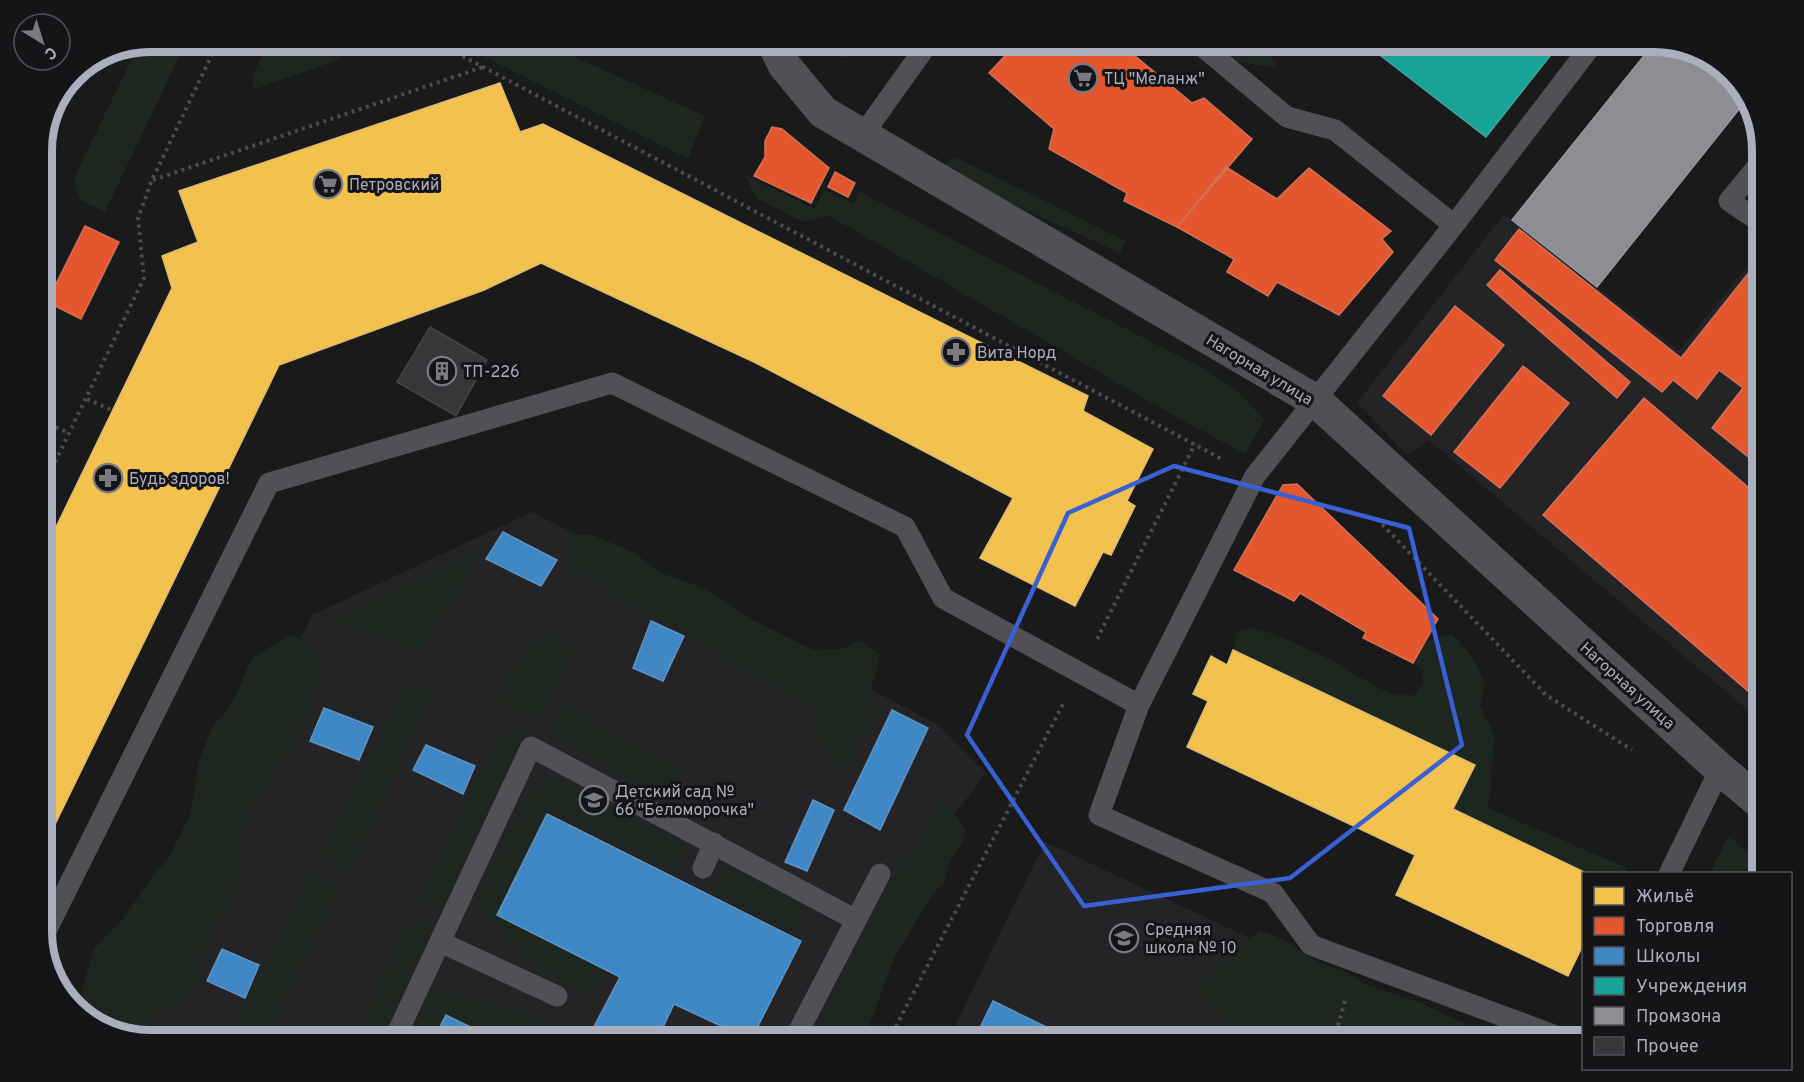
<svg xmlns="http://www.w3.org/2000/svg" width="1804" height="1082" viewBox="0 0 1804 1082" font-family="Overpass,sans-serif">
<rect width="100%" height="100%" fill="#1a1a1b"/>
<!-- built -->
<path fill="#242427" d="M1504 214 1679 351 1762 248V766L1753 758 1755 716 1429 440 1407 455 1357 403Z
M532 512 937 724 986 773 945 827 845 1040H150L113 1030 312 615Z
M1045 842 1456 1035 1458 1040H948Z"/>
<!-- green -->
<path fill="#1e2620" d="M150 42H186L105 212 79 199 73 180 139 44Z
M271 42H325L341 51V59L255 89 252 75Z
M454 42H542L705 116 688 159Z
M823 42H871C850 58 841 68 823 42Z
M1210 42H1259L1279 68 1233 61Z
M955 157 1126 241 1120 253 938 170Z
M745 175 815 209 824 190 853 204 860 192 1208 371 1238 391 1264 420 1245 454 1171 414 828 215 803 222 756 198Z
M573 535H592L631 551 664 574 706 589 753 620 813 650 842 649 858 641 867 644 880 656 868 701 882 708 868 739 859 735 849 773C822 758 812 739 815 709L606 589 608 586C586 573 559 572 565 539Z
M482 551 421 651 329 620Z
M1251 628C1278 633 1300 646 1325 657 1355 670 1381 699 1415 695L1423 683 1422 670 1413 663 1427 641 1452 634 1472 656 1485 682 1480 706 1495 736 1488 808 1627 868 1626 873H1588L1453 809 1475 765 1233 650 1237 631Z
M549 631 574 651 543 716 530 718 495 701 527 647Z
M290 634 302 640 318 660 320 673 314 701 305 716 295 748 283 760 256 798 240 830 241 876 233 906 217 923 207 943 195 983 185 997 159 1014 141 1037 96 1025 78 1008 93 950 124 918 141 892 170 855 184 827 190 814 200 758 214 723 224 714 238 691 251 659Z
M436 685 349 874 318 854 405 688Z
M559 704 684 771 665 797 568 745 553 727Z
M528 725 441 910 416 899 499 737Z
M557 779 670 837 687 849 673 878 547 814 497 915 606 970 590 997C554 985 497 930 476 899L533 786Z
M936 808H950L965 830 962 845 953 855 944 882 934 892 894 958 864 1040H812L904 858 910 860Z
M1731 838 1762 866V873H1710L1727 839Z
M726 864 802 902 801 941 711 897Z
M311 874 339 888 265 1040H225Z
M435 922 377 1040H354L404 926Z
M1260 930 1286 941 1319 963 1344 971 1367 985 1419 1002 1468 1025 1494 1028 1508 1040H1238L1195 987Z
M433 988 549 1022 573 1036 571 1040H497L446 1015 433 1040H406Z"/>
<!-- homes -->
<path fill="#f2c14e" stroke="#ddbb6f" stroke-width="1.5" d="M500 83 520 132 543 124 1088 396 1083 411 1153 449 1127 501 1135 506 1111 555 1103 552 1075 606 980 558 1013 498 754 362 541 263 484 290 279 365 42 851V556L172 288 162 256 198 242 179 191Z
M1233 650 1475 765 1453 809 1588 874H1584V943L1568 976 1396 895 1415 855 1187 747 1208 701 1193 694 1211 656 1227 665Z"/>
<!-- shops -->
<path fill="#e4572e" stroke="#d37159" stroke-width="1.5" d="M1018 42H1118L1192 103 1204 98 1252 139 1177 227 1124 201 1127 193 1049 149 1054 129 989 73Z
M772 127 782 129 829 168 811 203 754 176 765 157V141Z
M1226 167 1277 199 1309 168 1391 231 1382 239 1393 252 1339 315 1277 282 1268 296 1227 272 1234 259 1177 227Z
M835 172 855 183 848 197 828 187Z
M85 226 119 242 81 319 47 302Z
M1519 229 1681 358 1762 256V468L1712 428 1743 388 1719 370 1697 399 1673 380 1662 392 1495 260Z
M1500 270 1630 382 1617 398 1487 285Z
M1455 306 1504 345 1431 435 1383 396Z
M1523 366 1569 403 1500 488 1454 452Z
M1644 398 1762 499V703L1543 515Z
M1297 484 1438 619 1413 663 1363 638 1366 632 1300 593 1294 601 1234 570 1283 485Z"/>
<!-- schools -->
<path fill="#3f88c5" stroke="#5f93c3" stroke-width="1.5" d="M503 532 557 560 541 586 486 559Z
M651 621 684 636 663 681 633 668Z
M324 708 373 727 359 760 310 741Z
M892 710 928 728 880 830 844 810Z
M426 745 475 766 463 794 413 770Z
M813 800 834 810 807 871 785 862Z
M547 814 801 941 751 1040 674 1004 657 1040H587L620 977 497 915Z
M222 949 259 965 245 998 207 981Z
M993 1001 1073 1040H974Z
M446 1015 497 1040H433Z"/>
<!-- public -->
<path fill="#17a398" stroke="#43a6a3" stroke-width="1.5" d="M1363 42H1561L1486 137Z"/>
<!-- industry -->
<path fill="#8d8d92" stroke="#96979f" stroke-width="1.5" d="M1655 42 1708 57 1748 98 1597 287 1512 220Z"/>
<!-- building -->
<path fill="#373739" stroke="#434447" stroke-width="1.5" d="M430 327 487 360 456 416 397 382Z"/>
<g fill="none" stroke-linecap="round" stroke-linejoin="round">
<!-- path -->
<path stroke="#4b4b50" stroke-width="4" stroke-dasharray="3 4.5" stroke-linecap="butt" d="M436 42 1222 459
M153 180 483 67
M87 399 112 410
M42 421 69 433
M42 489 144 278 138 218 152 180 218 42
M1377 519 1546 695 1632 750
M1097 639 1195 444
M889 1040 1063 704
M1334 1040 1346 997"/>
<!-- service -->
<path stroke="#505055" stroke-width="21" d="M1197 42 1287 117 1335 130 1454 225
M862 136 929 42
M1762 161 1729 201 1762 223
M703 868 714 843
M1669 874 1720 769
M42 939 269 483 612 383 905 527 943 598 1139 705
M440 942 557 996
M394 1040 531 747 856 920
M794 1040 880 874
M1567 1040 1311 945 1273 893 1099 815 1139 705 1255 476 1454 225 1594 42"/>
<!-- minor -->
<path stroke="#505055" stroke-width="33" d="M773 42 784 65 823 112 1316 401 1720 769 1762 804"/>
</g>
<!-- marked area -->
<path fill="none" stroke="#3961d3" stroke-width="4.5" stroke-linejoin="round" d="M1174 466 1409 528 1462 745 1290 878 1084 906 967 735 1068 513Z"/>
<!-- icons -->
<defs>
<g id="supermarket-ring" transform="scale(1.5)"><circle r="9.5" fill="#151417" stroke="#787a84" stroke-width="1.5"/><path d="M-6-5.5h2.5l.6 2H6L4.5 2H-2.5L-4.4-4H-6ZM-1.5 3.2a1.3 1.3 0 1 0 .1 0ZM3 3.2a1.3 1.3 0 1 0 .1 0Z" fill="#787a84"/></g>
<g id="pharmacy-ring" transform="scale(1.5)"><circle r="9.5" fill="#151417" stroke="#787a84" stroke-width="1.5"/><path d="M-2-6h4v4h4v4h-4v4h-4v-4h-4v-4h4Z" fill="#787a84"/></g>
<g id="building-ring" transform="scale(1.5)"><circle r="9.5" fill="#151417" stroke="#787a84" stroke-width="1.5"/><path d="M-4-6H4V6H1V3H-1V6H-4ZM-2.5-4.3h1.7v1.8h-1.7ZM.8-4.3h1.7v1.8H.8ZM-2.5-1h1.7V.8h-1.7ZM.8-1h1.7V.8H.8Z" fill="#787a84"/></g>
<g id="school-ring" transform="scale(1.5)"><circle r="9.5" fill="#151417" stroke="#787a84" stroke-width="1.5"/><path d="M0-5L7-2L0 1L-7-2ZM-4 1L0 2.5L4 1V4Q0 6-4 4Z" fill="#787a84"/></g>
</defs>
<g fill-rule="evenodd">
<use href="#supermarket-ring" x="1083" y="78"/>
<use href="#supermarket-ring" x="328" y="184"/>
<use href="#pharmacy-ring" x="956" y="352"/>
<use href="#building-ring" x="442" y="371"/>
<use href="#pharmacy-ring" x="108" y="478"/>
<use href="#school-ring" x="594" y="800"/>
<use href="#school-ring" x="1124" y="938"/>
</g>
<g text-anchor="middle" stroke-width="6" stroke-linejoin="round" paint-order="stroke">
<!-- poi labels -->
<g font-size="16" fill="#abaebd" stroke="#151417" text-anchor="start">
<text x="1104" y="84">ТЦ "Меланж"</text>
<text x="349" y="190">Петровский</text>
<text x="977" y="358">Вита Норд</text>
<text x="463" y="377">ТП-226</text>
<text x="129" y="484">Будь здоров!</text>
<text x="615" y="797">Детский сад №<tspan x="615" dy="18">66 "Беломорочка"</tspan></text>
<text x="1145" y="935">Средняя<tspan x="1145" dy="18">школа № 10</tspan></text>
</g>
<!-- street labels -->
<g font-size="16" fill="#abaebd" stroke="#151417">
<text transform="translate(1260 369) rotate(31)" y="6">Нагорная улица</text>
<text transform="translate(1628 685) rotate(42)" y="6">Нагорная улица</text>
</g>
</g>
<!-- crop -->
<path d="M0 0H1804V1082H0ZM150 52H1654A98 98 0 0 1 1752 150V932A98 98 0 0 1 1654 1030H150A98 98 0 0 1 52 932V150A98 98 0 0 1 150 52Z" fill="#151417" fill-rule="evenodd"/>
<path fill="none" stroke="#abaebd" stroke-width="8" d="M150 52H1654A98 98 0 0 1 1752 150V932A98 98 0 0 1 1654 1030H150A98 98 0 0 1 52 932V150A98 98 0 0 1 150 52Z"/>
<!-- legend -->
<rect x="1582" y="872" width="210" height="198" fill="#151417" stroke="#515259" stroke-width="1.5"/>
<rect x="1594" y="887" width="30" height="18" fill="#f2c14e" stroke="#515259" stroke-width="1.5"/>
<text x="1636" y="902" font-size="18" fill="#abaebd">Жильё</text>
<rect x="1594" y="917" width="30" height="18" fill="#e4572e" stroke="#515259" stroke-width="1.5"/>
<text x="1636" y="932" font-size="18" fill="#abaebd">Торговля</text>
<rect x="1594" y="947" width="30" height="18" fill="#3f88c5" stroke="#515259" stroke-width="1.5"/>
<text x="1636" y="962" font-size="18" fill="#abaebd">Школы</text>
<rect x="1594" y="977" width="30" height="18" fill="#17a398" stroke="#515259" stroke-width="1.5"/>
<text x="1636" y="992" font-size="18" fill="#abaebd">Учреждения</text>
<rect x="1594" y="1007" width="30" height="18" fill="#8d8d92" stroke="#515259" stroke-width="1.5"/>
<text x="1636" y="1022" font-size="18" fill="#abaebd">Промзона</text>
<rect x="1594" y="1037" width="30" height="18" fill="#373739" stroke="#515259" stroke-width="1.5"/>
<text x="1636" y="1052" font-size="18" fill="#abaebd">Прочее</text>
<!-- north arrow -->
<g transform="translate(42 42) rotate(142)"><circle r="28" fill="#151417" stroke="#515259" stroke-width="1.5"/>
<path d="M0-4.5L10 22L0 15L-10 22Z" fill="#787a84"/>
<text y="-9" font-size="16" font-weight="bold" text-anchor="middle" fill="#abaebd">С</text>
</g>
</svg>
